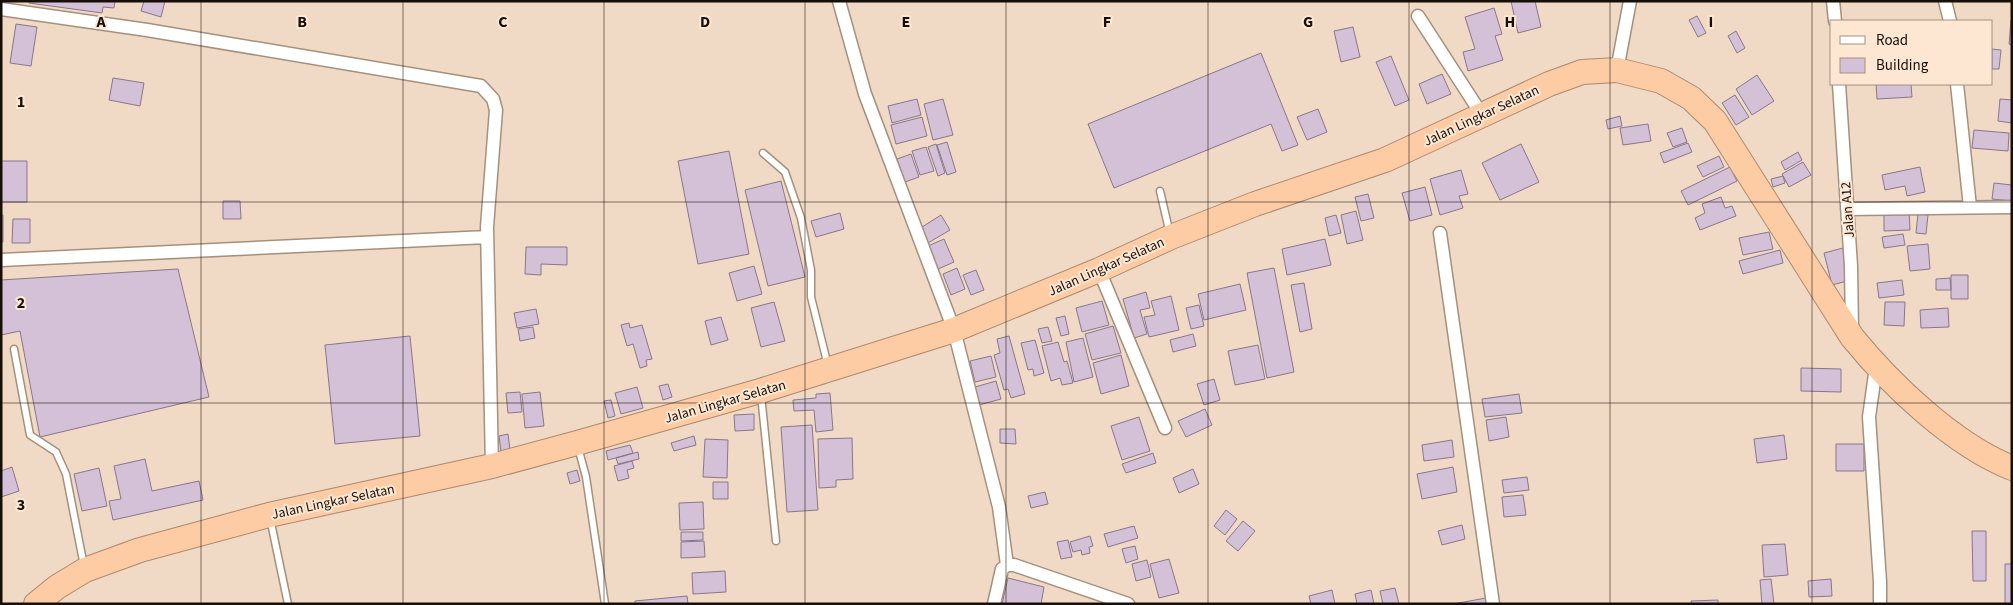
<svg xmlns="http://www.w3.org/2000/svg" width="2013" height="605" viewBox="0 0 2013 605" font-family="'Source Sans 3',sans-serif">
<rect width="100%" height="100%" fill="#f1dac5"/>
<!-- building -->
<path fill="#d5c1d7" stroke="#88768a" d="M29 1H115L114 8 103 7 102 13 29 3Z
M144 1H165L161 17 141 11Z
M1511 1H1535L1541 27 1518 33Z
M1494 8 1502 34 1495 36 1503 60 1468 71 1463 52 1475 49 1465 17Z
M1697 16 1706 33 1698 37 1689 20Z
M2011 20H2012V45L2009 44Z
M16 24 37 27 31 66 10 63Z
M1353 27 1360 57 1341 62 1334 31Z
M1736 31 1745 48 1737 53 1728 36Z
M1992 49 2001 50 1999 69H1992Z
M1261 53 1298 145 1282 151 1271 124 1114 188 1088 124Z
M1391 56 1409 100 1395 106 1376 62Z
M1442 74 1451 94 1427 104 1419 84Z
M1757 75 1774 101 1752 115 1736 89Z
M113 78 144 83 140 106 109 100Z
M1876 84H1911L1912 97 1877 99Z
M1735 95 1749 117 1736 125 1722 103Z
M917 99 921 115 892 123 888 106Z
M943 99 953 135 933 140 924 104Z
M2000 99 2012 100V123L1998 121Z
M1318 109 1327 132 1307 140 1297 117Z
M1620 116 1622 126 1608 129 1606 120Z
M922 117 927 136 896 144 891 125Z
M1648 124 1651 141 1623 145 1620 128Z
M1682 128 1687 142 1673 147 1667 133Z
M1974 130 2009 133 2008 151 1972 148Z
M947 142 956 172 947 175 937 145Z
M1688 143 1692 152 1664 163 1660 153Z
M936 144 945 173 938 176 928 147Z
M1521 144 1539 182 1500 200 1482 163Z
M926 147 934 171 920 175 912 151Z
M729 151 749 254 698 264 678 161Z
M1798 152 1802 160 1785 170 1781 162Z
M911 154 919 177 905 182 897 159Z
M1719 156 1724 167 1703 177 1697 166Z
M1 161H27V202H1Z
M1803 162 1811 175 1789 187 1782 174Z
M1730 167 1737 181 1688 205 1681 191Z
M1920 167 1925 192 1907 196 1905 186 1885 190 1882 175Z
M1461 170 1468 194 1459 196 1463 208 1440 215 1430 179Z
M1783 176 1785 183 1773 187 1771 179Z
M781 181 805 277 768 286 745 190Z
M1994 183 2012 185V201L1992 199Z
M1425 187 1432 215 1410 221 1402 193Z
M1368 194 1374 218 1361 221 1355 197Z
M1721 197 1725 208 1732 206 1736 216 1700 230 1695 218 1705 213 1702 204Z
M223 201H240L241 219H223Z
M1909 209 1910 230 1884 231V210Z
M1356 211 1363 240 1347 244 1341 215Z
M840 213 844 229 816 237 811 221Z
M1918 214 1928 215 1926 234 1916 233Z
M1 215H3V242H1Z
M941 215 950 230 928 243 919 229Z
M1336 215 1341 233 1329 236 1325 218Z
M13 219H30V243H12Z
M1769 232 1773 249 1743 255 1739 238Z
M1903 234 1905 245 1884 248 1882 237Z
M944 239 954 262 938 269 928 246Z
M1325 239 1331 265 1287 275 1282 249Z
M1928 244 1930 269 1910 271 1907 246Z
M526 247H567V265L541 264V275L525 274Z
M1843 248 1851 280 1832 285 1824 253Z
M1780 250 1783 263 1743 274 1739 261Z
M754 266 762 294 737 301 729 273Z
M957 268 965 289 951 295 943 274Z
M1274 268 1294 372 1267 378 1247 273Z
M178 269 209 397 40 437 20 331 1 335V280Z
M976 270 984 290 971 295 963 275Z
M1951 275H1968V299H1951Z
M1950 278 1951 290H1936V279Z
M1902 280 1904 295 1879 298 1877 283Z
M1304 283 1312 329 1300 332 1291 285Z
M1240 284 1246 310 1204 320 1198 294Z
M1146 292 1150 308 1140 310 1147 334 1134 338 1123 299Z
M1171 296 1179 330 1149 337 1144 317 1155 315 1151 301Z
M1102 301 1109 325 1082 332 1076 308Z
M774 302 785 341 761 347 751 308Z
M1885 302H1905L1904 326 1884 325Z
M1199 305 1204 326 1191 329 1186 308Z
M1948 308 1949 327 1921 328 1920 310Z
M536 309 539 324 517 328 514 313Z
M1065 316 1069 334 1061 336 1056 318Z
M721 317 728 340 711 345 705 321Z
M629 323 630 328 642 325 652 359 646 360 647 366 640 368 633 344 627 346 621 325Z
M1113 326 1121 353 1092 360 1085 334Z
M533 327 535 338 520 341 518 329Z
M1048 327 1052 341 1042 343 1038 329Z
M1193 334 1196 346 1173 352 1170 340Z
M410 336 420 436 335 444 325 345Z
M1009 336 1025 394 1011 398 1008 389 1004 390 994 355 1000 353 997 339Z
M1083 338 1093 377 1074 382 1066 342Z
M1035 340 1044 373 1034 376 1033 369 1028 370 1021 343Z
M1058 342 1064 362 1067 361 1073 383 1062 385 1060 378 1051 381 1042 346Z
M1258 345 1265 379 1235 385 1228 351Z
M1121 355 1129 386 1101 394 1093 363Z
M991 356 996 377 975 382 970 361Z
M1801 368 1841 369V392L1801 391Z
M1214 379 1220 400 1204 405 1197 384Z
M996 381 1001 399 979 405 975 387Z
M668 384 672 397 663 400 659 386Z
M637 387 643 408 621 414 615 393Z
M520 392 522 412 508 413 506 393Z
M540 392 544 426 525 428 522 394Z
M830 393 833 430 816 432 814 410 794 411 793 400 816 398V394Z
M1519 394 1522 413 1485 417 1482 399Z
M611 400 615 416 608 418 604 401Z
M1205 409 1212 425 1186 437 1178 421Z
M754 414V430L735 431 734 415Z
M1139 417 1150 451 1122 460 1111 426Z
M1506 417 1509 437 1489 441 1486 420Z
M812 425 818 510 787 512 781 427Z
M1000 429H1015L1016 444 1000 443Z
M508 434 510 450 501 451 499 436Z
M1784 435 1787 459 1757 463 1754 439Z
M694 436 696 445 674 451 671 443Z
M852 438 853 479 836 480V487L819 488 818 439Z
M705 439 728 440 727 478 703 477Z
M1452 440 1454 457 1424 461 1422 445Z
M1836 444H1864V471H1836Z
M630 445 633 453 608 460 606 451Z
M638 452 639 459 618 464 616 458Z
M1153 453 1156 463 1126 473 1122 464Z
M145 459 152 491 199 481 203 500 113 520 109 501 121 499 114 466Z
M632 461 634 468 627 470 629 478 618 481 614 466Z
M12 467 19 491 1 497V471Z
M1453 467 1457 492 1422 499 1417 474Z
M99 468 107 506 82 511 74 474Z
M1193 469 1199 484 1179 493 1173 478Z
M577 470 580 481 570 484 567 473Z
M1527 477 1529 490 1504 493 1502 480Z
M713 482H728V499H713Z
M1045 492 1048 504 1031 508 1028 496Z
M1523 495 1526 515 1504 517 1502 497Z
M703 502 704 529 680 530 679 503Z
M1226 510 1237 519 1225 535 1214 526Z
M1243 521 1255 531 1238 551 1226 541Z
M1462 525 1465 539 1442 545 1438 531Z
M1134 526 1138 538 1108 547 1104 534Z
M1972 531H1986V581H1973Z
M681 532H703V540L681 541Z
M1090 536 1093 546 1089 547 1090 553 1082 555 1081 550 1073 552 1070 542Z
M1068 540 1072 557 1061 559 1057 542Z
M704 541 705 557 681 558V542Z
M1785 544 1788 575 1764 577 1762 545Z
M1135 546 1138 559 1126 563 1122 549Z
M1169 559 1179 593 1159 598 1150 564Z
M1147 560 1151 577 1136 581 1132 564Z
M2005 564H2012V604H2005Z
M725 571 726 592 693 594 692 573Z
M1008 578 1044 587 1041 604H1002Z
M1771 579 1774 604H1762L1760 580Z
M1831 579 1832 596 1809 597 1808 581Z
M1395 588 1399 604H1383L1380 591Z
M1332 590 1335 604H1311L1309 596Z
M1371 590 1374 604H1357L1355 594Z
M687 596 688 604H635V601Z
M1486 598 1487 604H1453Z
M1718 600V604H1692L1691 601Z"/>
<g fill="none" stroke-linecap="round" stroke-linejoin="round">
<!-- lane casing -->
<g stroke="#a5907d" stroke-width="9">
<path id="lane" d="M763 153 785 172 801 218 811 270V297L828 366
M1160 191 1170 234
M14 349 30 435 56 452 66 474 84 566
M761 395 776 541
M578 447 586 477 605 604
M270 518 288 604"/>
</g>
<!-- street casing -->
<g stroke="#a5907d" stroke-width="15">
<path id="street" d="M839 1 865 94 954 330 999 507 1007 565 1002 569 994 604
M1833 1 1835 21
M1945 1 1950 21
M1 9 147 30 481 86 493 99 496 110 487 227 492 466
M1418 16 1482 115
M1617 70 1630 1
M1839 84 1851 266 1852 331
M1957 84 1970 207
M1847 209 2012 207
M1440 233 1493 604
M1 260 487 237
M1099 270 1165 428
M1876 367 1869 417 1880 582V604
M1007 565H1014L1128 604"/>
</g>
<!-- highway casing -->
<g stroke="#ac896d" stroke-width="26">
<path id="highway" d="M36 604 57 587 85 570 140 550 269 515 492 466 577 443 760 391 954 330 1099 270 1171 237 1255 204 1385 160 1549 84 1582 72 1617 70 1661 81 1691 98 1715 121 1852 337C1891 385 1954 445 2012 468"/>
</g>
<!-- lane -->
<use href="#lane" stroke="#fff" stroke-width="6"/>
<!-- street -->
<use href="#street" stroke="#fff" stroke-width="12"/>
<!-- highway -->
<use href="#highway" stroke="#fdcba4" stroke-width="24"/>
</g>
<!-- grid -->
<path fill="none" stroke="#160f08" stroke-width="1" stroke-opacity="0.55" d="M201 1V604M403 1V604M604 1V604M805 1V604M1006 1V604M1208 1V604M1409 1V604M1610 1V604M1812 1V604M1 202H2012M1 403H2012"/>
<g text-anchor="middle" stroke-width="4" stroke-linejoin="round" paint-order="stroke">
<!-- street labels -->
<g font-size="14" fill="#160f08" stroke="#fee7d2">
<text transform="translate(1481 115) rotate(-25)" y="5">Jalan Lingkar Selatan</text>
<text transform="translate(1847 210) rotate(-94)" y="5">Jalan A12</text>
<text transform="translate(1106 266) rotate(-24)" y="5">Jalan Lingkar Selatan</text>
<text transform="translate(725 401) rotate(-16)" y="5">Jalan Lingkar Selatan</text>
<text transform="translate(333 501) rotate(-12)" y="5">Jalan Lingkar Selatan</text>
</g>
</g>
<g font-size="16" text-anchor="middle" font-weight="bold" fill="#160f08" stroke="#fee7d2" stroke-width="4" stroke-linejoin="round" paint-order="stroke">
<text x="101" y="27">A</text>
<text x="302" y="27">B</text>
<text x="503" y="27">C</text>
<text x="705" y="27">D</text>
<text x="906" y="27">E</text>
<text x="1107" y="27">F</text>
<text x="1308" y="27">G</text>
<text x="1510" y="27">H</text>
<text x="1711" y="27">I</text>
<text x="21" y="107">1</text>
<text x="21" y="308">2</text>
<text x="21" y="510">3</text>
</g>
<!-- border -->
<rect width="2013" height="605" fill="none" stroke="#160f08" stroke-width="5"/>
<!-- legend -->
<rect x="1830" y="20" width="162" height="65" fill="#fee7d2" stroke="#a19181"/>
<rect x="1840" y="36" width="25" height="8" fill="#ffffff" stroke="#a19181"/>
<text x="1876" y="45" font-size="15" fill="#160f08">Road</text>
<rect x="1840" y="58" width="25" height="15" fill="#d5c1d7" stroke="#a19181"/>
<text x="1876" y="70" font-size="15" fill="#160f08">Building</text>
</svg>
